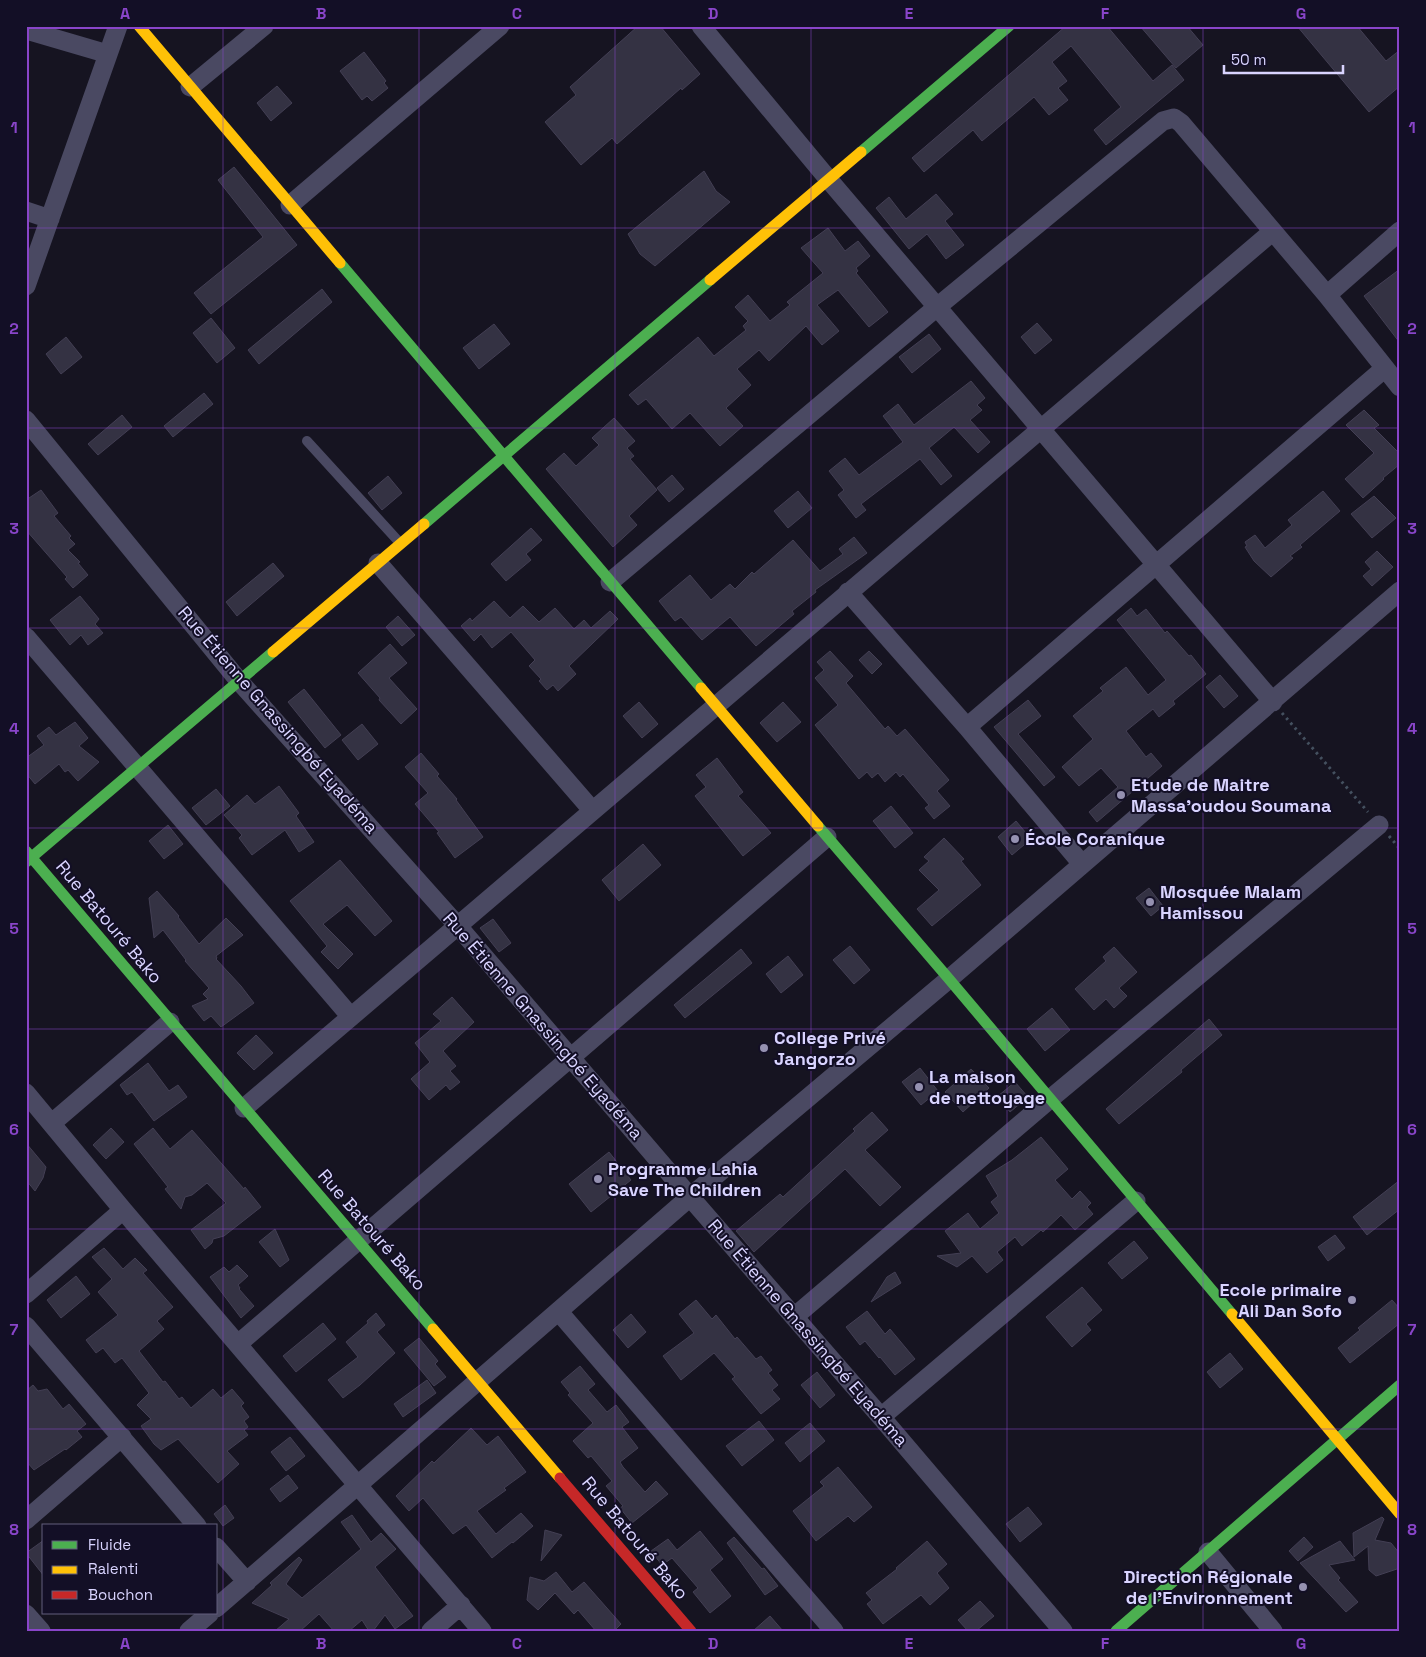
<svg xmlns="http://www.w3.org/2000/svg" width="1426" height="1657" viewBox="0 0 1426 1657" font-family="'Space Grotesk',sans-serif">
<rect width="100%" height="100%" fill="#161421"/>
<!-- building -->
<path fill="#343243" stroke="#433f54" d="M638 26H660L700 74 682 90 681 88 617 144 612 138 581 165 545 122 576 95 570 87Z
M1066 26H1107L1153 81 1172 65 1184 80 1106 145 1094 130 1121 107 1071 46 1052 62 1067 81 1058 88 1068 100 1049 115 1034 97 982 141 973 130 924 172 912 158Z
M1140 26H1187L1203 45 1176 68Z
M1297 26H1357L1386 61 1400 50V86L1369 112Z
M364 52 386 81 384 83 388 88 372 101 367 96 362 100 340 71Z
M277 86 292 103 271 121 257 103Z
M234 167 297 245 211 314 194 293 263 237 218 180Z
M704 171 716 191 730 202 655 266 640 254 628 234Z
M936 194 953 214 945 221 964 245 946 259 927 234 909 249 876 208 889 197 906 219Z
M828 228 845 251 858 241 870 256 856 268 858 271 856 273 888 312 869 327 838 290 817 305 839 331 822 345 806 326 769 361 759 350 737 369 751 385 726 408 743 426 720 446 690 413 672 429 646 399 638 405 629 395 698 337 714 356 746 330 743 326 748 321 735 307 748 295 770 321 790 305 787 302 823 273 801 248Z
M1400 269V343L1364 296Z
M322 289 332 302 259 364 248 350Z
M211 318 235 348 217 363 193 333Z
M1037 323 1052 340 1035 354 1021 337Z
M494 324 510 344 479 369 463 348Z
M929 334 941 349 912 373 899 357Z
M66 337 82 357 61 374 46 354Z
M971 381 985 398 977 405 982 410 970 420 990 442 978 453 954 427 929 448 952 476 941 485 920 459 861 504 866 510 856 518 838 495 844 490 829 471 845 458 859 475 903 442 883 416 898 404 914 425Z
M204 393 213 404 173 437 164 426Z
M1364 410 1379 425 1374 428 1400 454V464L1383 478 1384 479 1363 498 1345 479 1374 453 1346 425Z
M122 415 132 427 98 455 88 444Z
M614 418 635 441 627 448 634 456 630 459 657 490 629 516 637 525 613 547 546 469 564 453 576 466 599 445 592 438Z
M672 475 684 489 669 502 657 488Z
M388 476 402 493 382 510 368 493Z
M41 490 58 513 54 516 71 536 69 538 75 544 68 550 80 562 78 563 88 575 73 588 65 579 67 577 26 530V500Z
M798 491 812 508 788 528 774 511Z
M1323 491 1340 511 1300 545 1302 547 1290 556 1293 558 1271 577 1254 561 1245 547 1247 546 1245 542 1255 535 1265 548 1292 525 1288 520Z
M1374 496 1396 518 1372 538 1351 514Z
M531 528 542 540 526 554 531 560 506 581 491 564Z
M854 537 867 553 815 590 816 592 792 611 794 614 756 646 730 617 702 640 681 617 675 621 659 601 690 575 711 600 730 584 735 589 752 572 754 574 793 540 820 571 843 554 839 549Z
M1377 551 1393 567 1372 586 1363 576 1371 569 1365 562Z
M273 563 284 576 237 616 226 602Z
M80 596 99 619 95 624 103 633 88 645 81 635 70 645 50 620Z
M494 601 510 618 523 606 539 622 555 608 574 629 584 620 591 628 610 611 618 619 569 666 576 674 558 691 553 685 547 690 539 681 541 679 529 666 535 660 511 632 492 648 481 634 474 641 461 626 470 618 472 621Z
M1131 608 1137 616 1146 609 1165 633 1167 631 1189 656 1191 655 1206 674 1173 701 1175 704 1159 717 1153 709 1126 731 1146 757 1151 753 1162 766 1097 822 1089 812 1118 787 1101 768 1079 786 1062 767 1093 739 1073 716 1103 691 1100 688 1126 667 1148 695 1166 680 1117 620Z
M398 616 415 635 402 646 386 627Z
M390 644 407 663 389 678 417 709 401 724 379 700 380 698 358 673Z
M830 651 853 676 846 683 885 729 888 726 897 736 905 729 949 780 937 791 950 806 934 819 925 808 929 805 903 774 900 777 896 772 885 782 878 773 872 778 867 772 859 779 815 725 838 705 815 678 824 670 817 662Z
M869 651 882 664 872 674 859 660Z
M1220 675 1238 696 1224 708 1206 687Z
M304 689 341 735 325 748 288 702Z
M1028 700 1041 716 1018 734 1055 777 1044 786 994 727Z
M639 702 658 724 642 738 623 716Z
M783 702 801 722 777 742 760 723Z
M75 722 88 738 79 746 99 762 78 781 68 770 65 772 59 764 35 784 26 773V758L44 745 37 736 49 727 56 735Z
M362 724 378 744 358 760 342 740Z
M421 753 439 774 437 776 457 799 456 800 483 837 455 858 437 833 439 832 415 804 428 793 405 767Z
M717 758 743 792 738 796 771 833 743 856 695 796 706 787 696 775Z
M279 786 299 813 296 816 314 842 299 852 285 830 252 855 239 838 242 835 224 815 247 795 255 804Z
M216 789 230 806 206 825 192 808Z
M891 806 913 833 895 848 873 821Z
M1016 821 1031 839 1012 855 998 837Z
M168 825 183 844 164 859 149 841Z
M944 838 964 859 961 861 981 885 932 926 917 909 939 890 919 870 929 861 924 857Z
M643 844 661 865 619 901 602 880Z
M340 860 392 921 375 936 347 905 323 924 353 954 338 969 321 952 327 946 290 901Z
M1149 888 1163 906 1151 916 1136 898Z
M157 891 179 916 178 917 199 944 226 918 243 935 216 956 217 958 216 959 241 986 254 1003 221 1027 211 1016 204 1021 192 1006 208 999 203 994 209 988 185 961 186 960 163 930 154 938 149 898Z
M493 919 511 943 499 952 480 928Z
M850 946 870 970 854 984 833 960Z
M1114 947 1137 972 1119 988 1127 996 1114 1008 1106 999 1094 1010 1075 989 1106 961 1103 957Z
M741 949 752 963 685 1018 674 1005Z
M788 956 803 975 781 993 766 974Z
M452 997 474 1022 443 1051 456 1066 450 1071 460 1082 450 1090 446 1085 429 1100 411 1079 430 1062 415 1043 441 1021 433 1014Z
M1052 1008 1070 1030 1045 1051 1027 1029Z
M1209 1019 1222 1035 1181 1070 1182 1072 1119 1124 1106 1109Z
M256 1035 273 1053 254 1070 237 1053Z
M148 1063 169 1091 178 1085 187 1097 154 1121 132 1092 127 1095 120 1085Z
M920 1068 938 1091 921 1105 902 1082Z
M971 1069 989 1088 963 1112 945 1092Z
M1015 1082 1028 1097 1010 1112 998 1096Z
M872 1112 888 1130 865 1150 901 1187 880 1206 845 1169 754 1252 736 1231 780 1194 783 1197 855 1131 853 1129Z
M111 1128 124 1142 106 1159 93 1145Z
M153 1128 170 1149 192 1130 244 1189 245 1187 261 1207 224 1236 213 1239 212 1243 205 1249 191 1230 226 1203 207 1183 192 1195 185 1197 181 1209 165 1189 168 1187 134 1144Z
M1041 1137 1068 1169 1055 1180 1072 1199 1080 1191 1091 1203 1087 1207 1093 1214 1075 1230 1061 1215 1043 1232 1041 1230 1022 1246 1015 1237 997 1252 1003 1260 987 1273 972 1256 957 1267 937 1256 961 1253 945 1231 968 1213 980 1229 999 1213 991 1202 998 1196 986 1176 1012 1160Z
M26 1143 46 1167 43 1178 35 1191 26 1180Z
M609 1152 631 1180 591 1212 569 1184Z
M1400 1180V1209L1367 1235 1353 1217Z
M275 1229 289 1260 280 1267 259 1242Z
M1335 1235 1345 1248 1328 1261 1318 1247Z
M1134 1241 1148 1258 1122 1279 1108 1263Z
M104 1248 123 1269 135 1258 147 1270 143 1273 173 1307 157 1321 164 1329 139 1351 163 1382 165 1381 179 1399 182 1397 191 1408 213 1389 221 1398 232 1389 244 1403 241 1406 249 1417 244 1421 248 1427 244 1430 248 1435 227 1451 239 1464 218 1483 178 1439 161 1450 154 1444 141 1426 151 1419 137 1405 149 1393 122 1358 115 1363 103 1348 96 1353 86 1340 118 1315 98 1292 112 1279 92 1257Z
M237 1265 248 1276 238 1285 240 1288 239 1289 254 1306 241 1318 210 1277 224 1267 229 1272Z
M895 1272 901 1283 871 1302 887 1277Z
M76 1276 90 1294 61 1318 47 1300Z
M1082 1287 1102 1310 1086 1324 1091 1330 1072 1347 1046 1317Z
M696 1300 712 1319 716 1315 735 1339 737 1337 756 1359 761 1356 772 1370 768 1373 778 1385 772 1390 780 1399 761 1414 732 1379 735 1377 714 1353 681 1380 663 1356 694 1333 679 1314Z
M1392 1300 1400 1309V1323L1350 1363 1338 1348 1360 1330 1358 1328Z
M867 1311 885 1334 890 1329 915 1359 895 1375 880 1357 879 1358 865 1341 860 1345 846 1327Z
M376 1313 385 1325 377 1332 395 1353 360 1385 343 1398 328 1380 358 1357 346 1342 368 1323 367 1321Z
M631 1314 646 1332 628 1348 613 1330Z
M323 1323 336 1339 296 1372 283 1356Z
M419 1338 438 1361 435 1364 446 1377 434 1386 404 1350Z
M1230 1353 1243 1369 1220 1388 1207 1372Z
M580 1366 595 1384 588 1390 607 1412 616 1405 629 1422 622 1427 638 1448 620 1462 623 1467 645 1492 656 1481 668 1494 632 1523 620 1508 623 1506 606 1486 612 1481 591 1456 588 1458 573 1441 593 1423 568 1395 570 1393 561 1382Z
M817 1372 835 1395 820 1408 801 1385Z
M427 1380 436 1393 403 1417 394 1404Z
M33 1385 38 1391 47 1389 63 1409 69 1404 86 1424 77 1431 82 1437 66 1450 65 1449 34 1470 26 1461V1391Z
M759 1421 774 1440 742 1466 726 1446Z
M810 1423 825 1441 800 1462 785 1443Z
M471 1428 487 1445 498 1436 526 1472 504 1488 506 1490 477 1511 496 1534 521 1513 533 1526 513 1543 512 1542 492 1558 466 1525 453 1534 423 1498 409 1511 396 1496 432 1461 434 1463Z
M290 1437 305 1456 286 1471 271 1452Z
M838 1467 872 1507 854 1522 848 1516 816 1541 793 1511 824 1486 820 1482Z
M288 1475 298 1488 280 1502 270 1489Z
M225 1505 234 1518 223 1526 214 1514Z
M1028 1507 1042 1524 1020 1542 1006 1524Z
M352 1515 371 1542 381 1533 396 1549 375 1567 413 1616 395 1629 385 1615 373 1631H369L362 1620 349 1631H334L319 1614 300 1631H275L289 1619 252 1603 272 1585 270 1583 299 1557 302 1560 286 1584 302 1598 361 1549 341 1522Z
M1382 1517 1384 1519 1375 1540 1391 1543 1400 1554V1568L1376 1576 1369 1570 1368 1546 1354 1557 1353 1533Z
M545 1530 562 1535 541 1561Z
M700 1531 723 1559 710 1570 731 1596 710 1613 693 1592 698 1588 672 1558 662 1565 651 1551 668 1539 677 1550Z
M734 1537 762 1569 764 1568 778 1586 765 1595 727 1543Z
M1304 1537 1313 1547 1298 1561 1289 1551Z
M44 1540V1576L26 1553Z
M927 1541 947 1564 937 1573 949 1588 930 1605 921 1595 883 1624 867 1604 872 1600 866 1593 897 1569 896 1568Z
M1340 1541 1355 1560 1329 1565 1340 1578 1338 1580 1358 1602 1346 1612 1300 1563Z
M556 1572 572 1592 584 1582 621 1624 614 1631H596L578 1610 574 1614 555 1593 538 1610 527 1600 530 1577 544 1581Z
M980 1601 994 1616 976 1631H968L958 1620Z
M770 1616 783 1631H753Z"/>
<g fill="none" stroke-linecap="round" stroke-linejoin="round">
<!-- path -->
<path stroke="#44505f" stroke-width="3" stroke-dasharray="2.5 4" stroke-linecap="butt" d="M1282 713 1368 812
M1389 836 1400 849"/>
<!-- lane -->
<path stroke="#4a4962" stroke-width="10" d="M307 441 400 543"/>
<!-- street -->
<path stroke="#4a4962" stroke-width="19" d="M701 26 829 180 1273 702
M26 30 108 54
M190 87 264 26
M290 205 500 26
M26 211 50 219
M26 286 118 26
M1327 295 1400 231
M26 420 239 681 457 925 690 1197 881 1417 1063 1631
M378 563 592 810
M610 582 937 307 1163 121 1174 118 1181 123 1327 295 1400 387
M848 592 967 727 1082 864
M26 637 351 1017
M967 727 1385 368
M26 1093 123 1210 482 1631
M244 1108 1272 232
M52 1123 170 1022
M26 1294 123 1210
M559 1312 834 1631
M794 1317 1050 1099 1379 825
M26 1326 197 1526
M238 1344 827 837
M881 1417 1136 1201
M26 1520 122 1437
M216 1547 247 1582
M1208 1552 1273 1631
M216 1608 690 1197 949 979 1400 591
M26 1614 41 1631
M189 1631 210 1613
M431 1631 461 1605"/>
<!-- fast -->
<path stroke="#4caf50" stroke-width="11" d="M861 152 1009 26
M340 263 701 688
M424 524 710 280
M818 826 949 979 1232 1314
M26 851 433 1329
M26 862 273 652
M1116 1631 1400 1385"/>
<!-- slow -->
<path stroke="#ffc107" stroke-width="11" d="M139 26 340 263
M710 280 861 152
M273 652 424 524
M701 688 818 826
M1232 1314 1400 1514
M433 1329 560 1478"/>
<!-- jam -->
<path stroke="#c62828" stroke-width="11" d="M560 1478 691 1631"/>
</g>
<!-- grid -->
<path fill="none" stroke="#8945c9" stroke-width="1" stroke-opacity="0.55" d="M223 26V1631M419 26V1631M615 26V1631M811 26V1631M1007 26V1631M1203 26V1631M26 228H1400M26 428H1400M26 628H1400M26 828H1400M26 1029H1400M26 1229H1400M26 1429H1400"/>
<!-- markers -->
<g fill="#9591b1" stroke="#130f26" stroke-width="2">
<circle cx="1121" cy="795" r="5"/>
<circle cx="1015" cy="839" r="5"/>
<circle cx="1150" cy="902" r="5"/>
<circle cx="764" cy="1048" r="5"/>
<circle cx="919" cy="1087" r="5"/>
<circle cx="598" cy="1179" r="5"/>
<circle cx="1352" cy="1300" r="5"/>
<circle cx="1303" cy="1587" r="5"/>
</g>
<g text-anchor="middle" stroke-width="4" stroke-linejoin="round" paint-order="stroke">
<!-- street labels -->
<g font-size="18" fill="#d9d4ff" stroke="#130f26">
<text transform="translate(278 720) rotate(49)" y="6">Rue Étienne Gnassingbé Eyadéma</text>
<text transform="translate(109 922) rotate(50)" y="6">Rue Batouré Bako</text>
<text transform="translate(543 1026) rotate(49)" y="6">Rue Étienne Gnassingbé Eyadéma</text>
<text transform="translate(372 1230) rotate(49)" y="6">Rue Batouré Bako</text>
<text transform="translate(808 1333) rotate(49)" y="6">Rue Étienne Gnassingbé Eyadéma</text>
<text transform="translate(635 1538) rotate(50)" y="6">Rue Batouré Bako</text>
</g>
<!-- poi labels -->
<g font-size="18" font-weight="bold" fill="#d9d4ff" stroke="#130f26" text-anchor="start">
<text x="1131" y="791">Etude de Maitre<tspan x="1131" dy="21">Massa'oudou Soumana</tspan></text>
<text x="1025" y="845">École Coranique</text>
<text x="1160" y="898">Mosquée Malam<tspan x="1160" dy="21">Hamissou</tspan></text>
<text x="774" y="1044">College Privé<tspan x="774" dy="21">Jangorzo</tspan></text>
<text x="929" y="1083">La maison<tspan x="929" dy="21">de nettoyage</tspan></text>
<text x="608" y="1175">Programme Lahia<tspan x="608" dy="21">Save The Children</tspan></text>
<text x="1342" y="1296" text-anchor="end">Ecole primaire<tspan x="1342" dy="21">Ali Dan Sofo</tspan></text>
<text x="1293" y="1583" text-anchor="end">Direction Régionale<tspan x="1293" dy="21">de l'Environnement</tspan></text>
</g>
</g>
<!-- border -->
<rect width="1426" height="1657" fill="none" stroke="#130f26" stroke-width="55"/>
<!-- legend -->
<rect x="42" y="1524" width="175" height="90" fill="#130f26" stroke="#625e7d"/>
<rect x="52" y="1541" width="25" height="8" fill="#4caf50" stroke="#625e7d"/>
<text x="88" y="1550" font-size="15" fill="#d9d4ff">Fluide</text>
<rect x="52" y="1566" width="25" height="8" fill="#ffc107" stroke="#625e7d"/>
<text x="88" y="1574" font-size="15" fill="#d9d4ff">Ralenti</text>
<rect x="52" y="1591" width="25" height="8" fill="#c62828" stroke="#625e7d"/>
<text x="88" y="1600" font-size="15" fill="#d9d4ff">Bouchon</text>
<!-- scale -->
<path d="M1224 65v8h119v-8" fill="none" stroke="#d9d4ff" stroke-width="2.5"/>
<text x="1231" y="65" font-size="15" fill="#d9d4ff" stroke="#130f26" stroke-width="4" paint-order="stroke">50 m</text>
<rect x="28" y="28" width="1370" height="1602" fill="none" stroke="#8945c9" stroke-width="2"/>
<g font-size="16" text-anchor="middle" font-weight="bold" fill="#8945c9">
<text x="125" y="19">A</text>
<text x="321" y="19">B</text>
<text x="517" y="19">C</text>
<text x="713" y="19">D</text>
<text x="909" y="19">E</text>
<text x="1105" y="19">F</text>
<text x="1301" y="19">G</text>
<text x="14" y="133">1</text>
<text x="1412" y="133">1</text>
<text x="14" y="334">2</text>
<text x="1412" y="334">2</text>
<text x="14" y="534">3</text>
<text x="1412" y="534">3</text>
<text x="14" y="734">4</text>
<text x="1412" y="734">4</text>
<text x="14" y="934">5</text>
<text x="1412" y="934">5</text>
<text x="14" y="1135">6</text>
<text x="1412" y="1135">6</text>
<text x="14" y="1335">7</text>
<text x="1412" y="1335">7</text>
<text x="14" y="1535">8</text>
<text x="1412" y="1535">8</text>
<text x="125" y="1649">A</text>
<text x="321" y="1649">B</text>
<text x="517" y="1649">C</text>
<text x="713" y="1649">D</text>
<text x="909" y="1649">E</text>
<text x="1105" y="1649">F</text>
<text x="1301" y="1649">G</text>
</g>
</svg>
